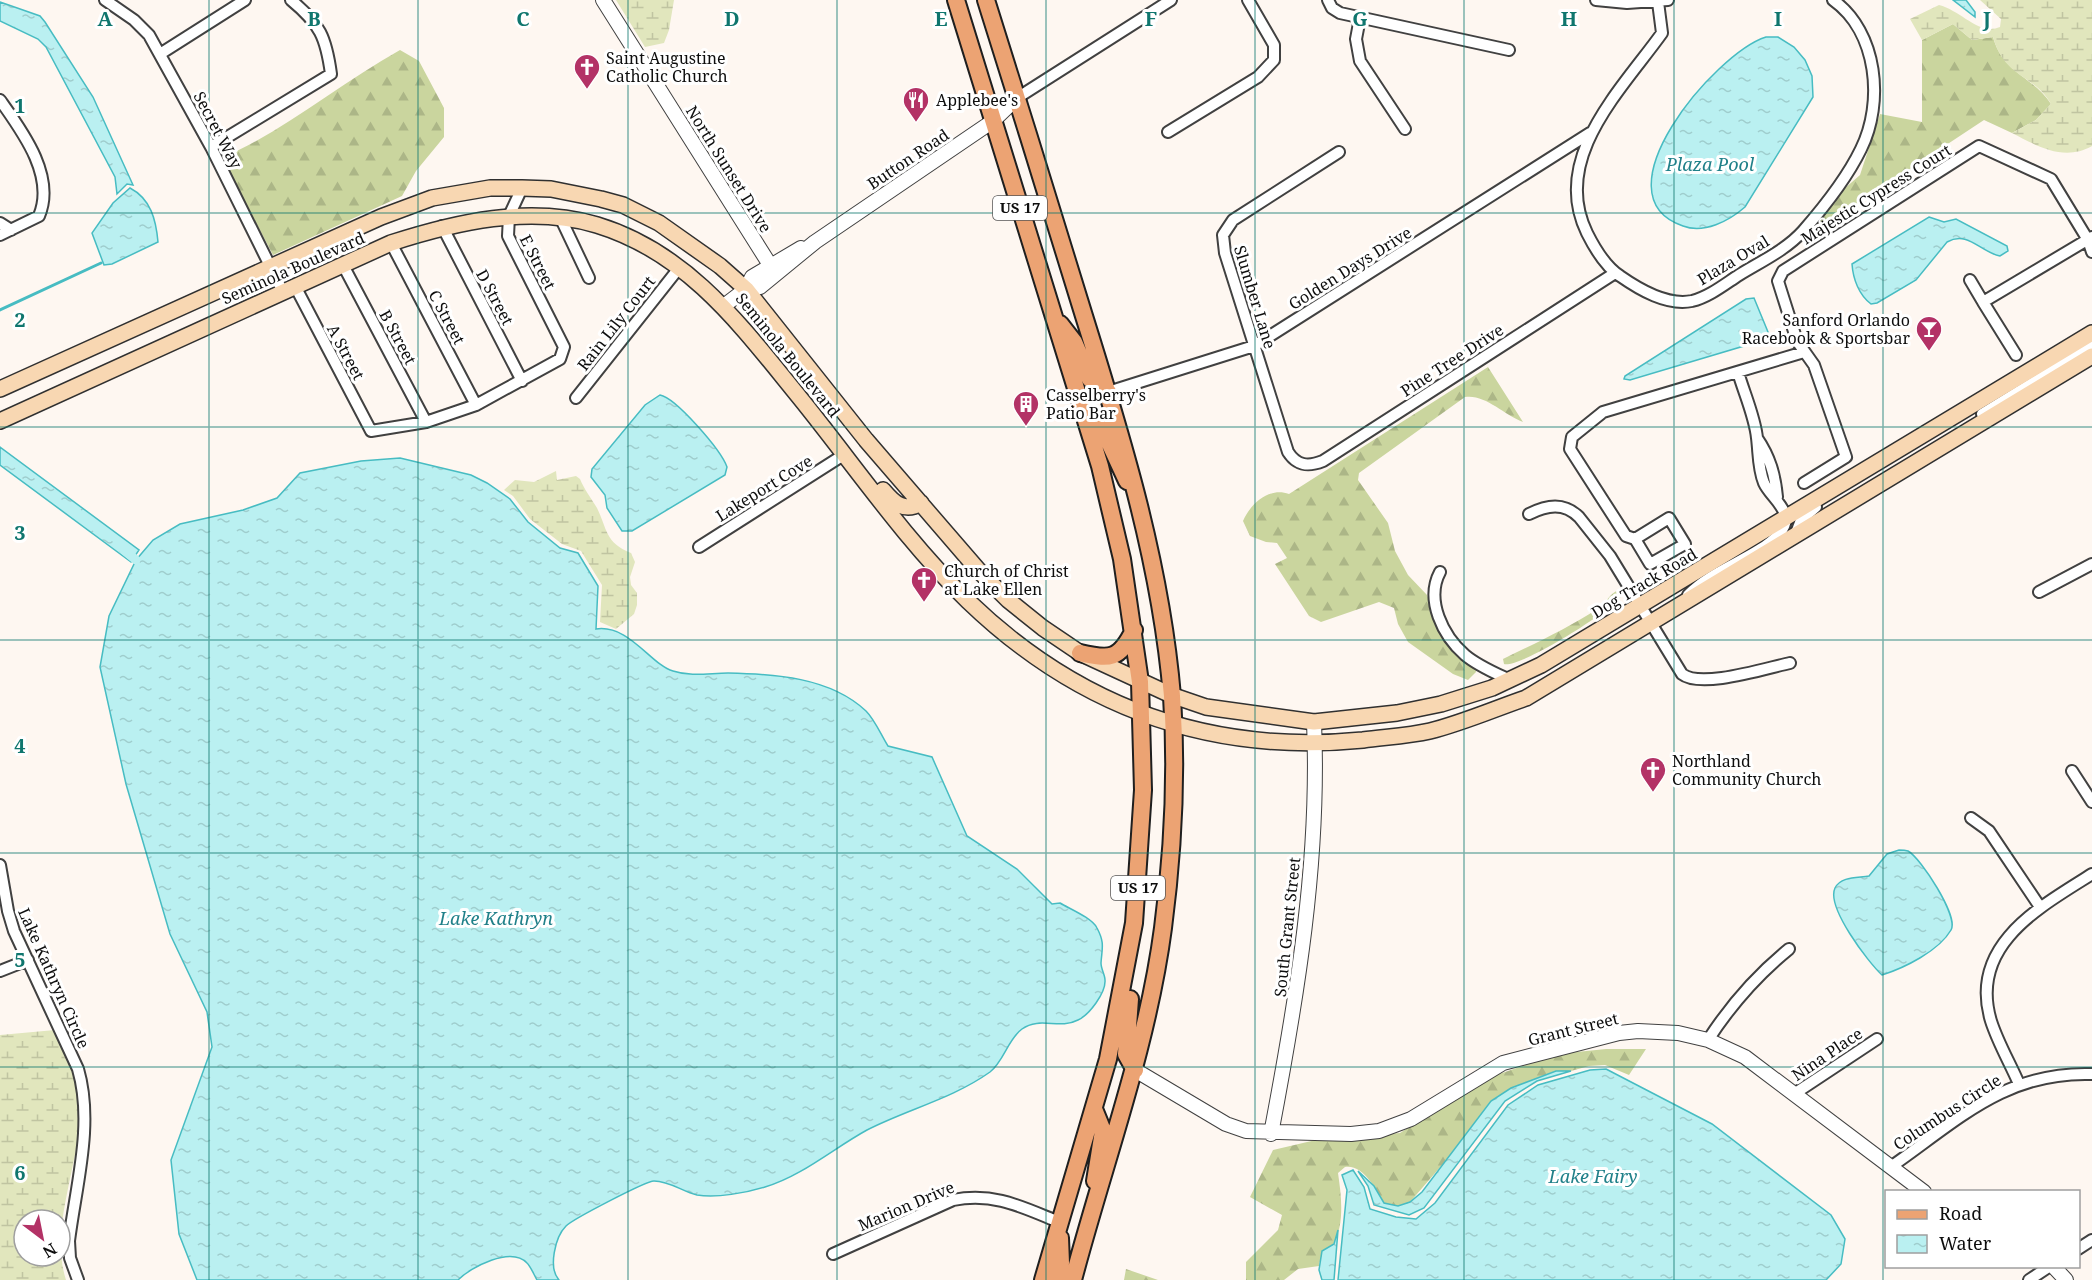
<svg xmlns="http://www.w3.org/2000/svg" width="2092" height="1280" viewBox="0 0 2092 1280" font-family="'Noto Serif',serif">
<defs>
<pattern id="forest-firs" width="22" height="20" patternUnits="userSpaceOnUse" patternTransform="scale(1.5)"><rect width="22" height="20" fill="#cad59e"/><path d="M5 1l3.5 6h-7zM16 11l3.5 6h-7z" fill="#acb687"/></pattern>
<pattern id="wetland-marsh" width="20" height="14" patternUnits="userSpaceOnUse" patternTransform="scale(1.5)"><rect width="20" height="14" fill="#e1e6bd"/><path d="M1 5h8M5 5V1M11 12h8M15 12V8" fill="none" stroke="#c0c4a1"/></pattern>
<pattern id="water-ripples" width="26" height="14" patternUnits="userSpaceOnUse" patternTransform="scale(1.5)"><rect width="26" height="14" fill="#baf0f1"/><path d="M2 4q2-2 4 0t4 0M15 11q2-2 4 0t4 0" fill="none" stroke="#9fcdcd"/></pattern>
</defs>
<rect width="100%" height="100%" fill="#fef7f1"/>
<!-- forest -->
<path fill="url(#forest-firs)" d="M1953 24 1972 40 1993 37C2003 74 2033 76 2051 104L2036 120 2012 133 1984 120 1816 231V227L1844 189 1860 175 1880 114 1922 122V40Z
M400 50 419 61 444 108V137L416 171 402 196 273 255 222 158C286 130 339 84 400 50Z
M1488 367 1523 422C1503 414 1485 394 1465 397L1359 473 1358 480 1388 523 1395 551 1408 575 1427 595 1438 623 1475 667 1476 672 1468 680 1453 674 1408 642 1398 624 1394 608 1379 602 1321 622 1309 616 1275 564 1287 558 1277 543 1266 542 1250 536 1243 521C1251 503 1269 487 1289 494Z
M1619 590 1622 595C1612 611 1521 668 1504 664L1503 659C1536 643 1568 628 1599 608 1607 603 1609 593 1619 590Z
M1606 1049H1646L1629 1075 1605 1065 1589 1066 1571 1071H1556L1511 1088 1491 1101 1455 1150 1410 1202 1398 1206 1384 1203C1376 1189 1363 1164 1345 1167L1338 1173C1341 1194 1345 1222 1334 1243 1329 1251 1320 1255 1319 1266L1298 1269 1284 1280H1246V1262L1278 1230 1282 1215 1250 1197 1273 1150 1320 1139 1400 1133 1482 1080 1557 1054Z
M1126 1269 1158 1280H1124Z"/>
<!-- wetland -->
<path fill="url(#wetland-marsh)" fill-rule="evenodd" d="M616 0H674L669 30 664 43 645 47Z
M1980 0H2092V146C2064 162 2037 146 2012 133L2036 120 2051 104C2034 74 2005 79 1993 37L1972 40 1953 24 1922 40 1910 19 1939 5C1962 11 1979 36 2000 27L2001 19Z
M556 471 557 480 576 476 580 479C584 489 591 498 597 508 607 528 605 543 631 553L635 562 630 577 631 585 637 593V605L634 614 616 629 600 622 602 585 581 551 562 544 530 519 513 496 504 490 515 480 534 482Z
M55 1030C64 1049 76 1069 79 1090 87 1154 47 1221 66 1280H0V1035ZM24 1220H60V1256H24Z"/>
<!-- water -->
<path fill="url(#water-ripples)" stroke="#47bcc2" stroke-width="1.5" d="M1953 0H1966L1975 12V17Z
M0 2 40 16 45 22 93 97 133 185 127 184 117 194 115 177 46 47 38 39 0 21Z
M1766 37H1778L1794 47 1805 60 1812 76 1813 97 1745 207C1729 221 1704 234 1683 226 1594 196 1715 53 1766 37Z
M130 188C151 199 156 220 158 242L112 264 104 265 92 233 113 203Z
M1929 217 1944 222 1956 219 2007 246 2008 251 2000 256C1980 252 1968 230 1947 242L1916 280 1877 303 1871 304C1859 295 1853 279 1852 264Z
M1754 298 1768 332 1764 340 1630 380 1624 379 1625 376 1746 299Z
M660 395C676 398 721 450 727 467L725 475 632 531H622L607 508 605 495 591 477 592 469 645 405Z
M0 447 139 550 131 562 0 465Z
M400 458 471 475 487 483 510 499 528 522 560 548 578 553 598 586 596 629C629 624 651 665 673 671 691 677 710 673 728 673 774 674 830 677 866 711 875 720 881 735 888 746L932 757 967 836 1017 869 1052 904 1060 903C1070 909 1092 918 1097 928 1105 943 1102 948 1101 963 1101 969 1105 975 1105 980 1106 993 1089 1015 1078 1020 1059 1030 1040 1016 1022 1029 1008 1039 1004 1061 990 1072 952 1099 908 1109 867 1130 834 1148 802 1176 765 1187 746 1193 717 1198 697 1195 683 1192 670 1181 654 1181 646 1181 573 1219 566 1226 555 1237 548 1268 559 1280H537C534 1275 531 1267 527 1263 511 1246 471 1267 458 1280H197L179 1234 171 1160 212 1047 207 1012 170 934 126 784 100 667 109 616 136 560 153 540 180 524 243 510 277 498 300 473 361 461Z
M1899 850C1902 850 1905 850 1908 851 1921 858 1959 917 1951 930 1939 951 1904 968 1882 975 1868 962 1826 907 1835 888 1841 876 1858 878 1869 876L1887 854Z
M1606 1069 1712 1124 1831 1215 1845 1239 1841 1264 1826 1280H1338L1347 1190 1342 1175 1353 1170 1364 1187 1370 1209 1396 1217 1416 1219 1435 1203 1508 1105 1538 1085 1590 1070Z
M1556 1071H1571L1537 1081 1505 1101 1424 1208 1409 1215 1374 1205 1368 1186 1358 1171 1374 1186 1384 1203 1398 1206 1410 1202 1422 1192 1491 1101 1511 1088Z
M1338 1230 1334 1280H1322L1319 1270 1322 1251 1334 1244Z"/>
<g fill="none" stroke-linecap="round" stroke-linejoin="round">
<!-- stream -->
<path stroke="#47bcc2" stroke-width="3" d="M0 310 101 263"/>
<!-- canal -->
<path stroke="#baf0f1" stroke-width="9" d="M124 550 136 560"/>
<!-- minor casing -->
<g stroke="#414141" stroke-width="14">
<path id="minor" d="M105 0 134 20 149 35 211 147 283 292
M1328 0 1332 8 1340 13 1509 50
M1596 0 1627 3 1668 0
M1658 2 1662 33C1622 89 1550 158 1587 233 1595 249 1606 267 1620 276 1640 290 1667 306 1692 301 1709 297 1725 284 1739 275 1760 262 1786 250 1803 231 1824 207 1847 178 1861 149 1884 103 1878 32 1833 0
M1360 18 1356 39 1360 61 1405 129
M160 54 245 0
M1017 98 1171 0
M0 100C22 131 56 176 39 216L0 235
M1168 132 1258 77 1274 60V45L1248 0
M211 147 331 74C326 37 320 24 291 0
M1339 152 1233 220 1223 235 1225 253 1288 452C1297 466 1308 467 1323 461L1615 273
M561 219 589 278
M0 223 11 230
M442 226 522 381
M391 243 476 405
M344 267 426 422
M1970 280 1983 302
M295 286 371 431 426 422 476 405 560 359 564 347 508 236 509 216 522 188
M2016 355 1983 302 2092 237
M1108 392 1254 346 1590 133
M576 398 679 268
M1982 414 2092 346
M1757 438C1770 457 1775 475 1777 497
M1804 483 1846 457 1814 365 1797 341 1778 281 1783 271 1979 146 2051 179 2088 240 2092 252
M1529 514C1547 505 1564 502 1579 517L1610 556 1682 674C1701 689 1766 668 1790 663
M1796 533 1801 520 1816 507
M1635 539 1669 518 1685 544 1650 564 1635 539 1626 536 1570 449 1572 437 1603 412 1804 352
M699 547 845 454
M1440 572C1425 600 1443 636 1465 655 1478 666 1495 673 1510 680
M2039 592 2092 564
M1688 595C1713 569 1758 557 1779 534 1798 513 1771 499 1764 483 1758 468 1759 454 1757 438 1755 417 1744 393 1738 372
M2072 771 2092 802
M1971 818 1989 831 2040 907
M0 865 8 911 14 931 78 1069C94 1124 76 1185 69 1241L70 1258 78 1280
M0 971 28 960
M1708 1040C1730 1006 1757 975 1789 949
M2019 1084C2010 1063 1998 1043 1991 1021 1968 945 2040 907 2092 874
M1794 1094 1877 1039
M1892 1166C1958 1120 2006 1071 2092 1074
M2078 1249 2092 1240
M833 1254 953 1200C994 1192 1022 1207 1059 1222
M2029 1280 2050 1266"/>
</g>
<!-- tertiary casing -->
<g stroke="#414141" stroke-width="16">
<path id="tertiary" d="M603 0 770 265
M746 289 760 287 815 242 993 121 1017 98
M725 305 746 289 752 277 801 248
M1135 1070 1226 1124 1246 1131 1351 1134 1379 1131 1411 1119 1503 1063 1619 1033 1638 1031 1678 1033 1708 1040 1745 1057 1924 1192
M1271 1134C1297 997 1320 861 1314 722
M2053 1266 2066 1280"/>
</g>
<!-- secondary casing -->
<g stroke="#303030" stroke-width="18">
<path id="secondary" d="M0 389 381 217 432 198 490 188H522L551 189 601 199 623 205 659 223 720 266 746 289 866 440 979 571 1008 600 1043 628 1080 653 1171 695 1206 707 1314 722 1397 713 1441 704 1492 688 1541 665 2092 333
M0 421 391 243C456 222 529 205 597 225 689 253 742 327 800 398 855 466 905 540 968 601 1078 707 1210 755 1363 740 1385 737 1408 736 1430 731 1462 723 1494 709 1526 698L2092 356
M883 490C894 503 904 513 921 503"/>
</g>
<!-- primary casing -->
<g stroke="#1f1f1f" stroke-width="20">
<path id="primary" d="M956 0 1100 466 1122 559 1140 682 1143 790 1134 923 1108 1059 1043 1280
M986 0C1019 105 1052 211 1084 316 1123 441 1161 565 1172 696 1177 772 1173 852 1163 928 1147 1049 1104 1162 1073 1280
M1060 324 1074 342 1090 379 1108 392
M1086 421H1095L1101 425 1127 481
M1080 653C1110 660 1119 660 1134 630
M1130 999 1126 1054 1135 1070
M1094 1109 1103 1131 1095 1181
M1057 1280 1061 1263 1060 1238"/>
</g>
<!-- minor -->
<use href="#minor" stroke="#fff" stroke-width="10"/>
<!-- tertiary -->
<use href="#tertiary" stroke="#fff" stroke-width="14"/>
<!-- secondary -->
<use href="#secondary" stroke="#f8d7b2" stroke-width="15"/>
<!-- primary -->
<use href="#primary" stroke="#eca373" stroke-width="16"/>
</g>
<!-- grid -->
<path fill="none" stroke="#0f766e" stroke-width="1.5" stroke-opacity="0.55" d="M209 0V1280M418 0V1280M628 0V1280M837 0V1280M1046 0V1280M1255 0V1280M1464 0V1280M1674 0V1280M1883 0V1280M0 213H2092M0 427H2092M0 640H2092M0 853H2092M0 1067H2092"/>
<!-- icons -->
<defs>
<g id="church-pin" transform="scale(1.35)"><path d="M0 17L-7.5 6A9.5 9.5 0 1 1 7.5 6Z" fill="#b33266" stroke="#fff"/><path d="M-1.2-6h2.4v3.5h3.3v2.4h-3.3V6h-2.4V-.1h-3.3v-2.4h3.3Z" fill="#fff"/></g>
<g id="restaurant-pin" transform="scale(1.35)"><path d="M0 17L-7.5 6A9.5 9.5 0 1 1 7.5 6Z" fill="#b33266" stroke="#fff"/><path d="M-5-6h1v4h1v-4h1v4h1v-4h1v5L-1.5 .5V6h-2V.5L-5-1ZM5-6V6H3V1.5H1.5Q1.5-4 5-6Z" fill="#fff"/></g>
<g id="bar-pin" transform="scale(1.35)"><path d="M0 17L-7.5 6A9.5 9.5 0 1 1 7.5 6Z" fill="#b33266" stroke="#fff"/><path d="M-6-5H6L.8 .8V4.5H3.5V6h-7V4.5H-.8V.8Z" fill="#fff"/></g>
<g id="building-pin" transform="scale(1.35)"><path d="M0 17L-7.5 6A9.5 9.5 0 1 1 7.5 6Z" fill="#b33266" stroke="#fff"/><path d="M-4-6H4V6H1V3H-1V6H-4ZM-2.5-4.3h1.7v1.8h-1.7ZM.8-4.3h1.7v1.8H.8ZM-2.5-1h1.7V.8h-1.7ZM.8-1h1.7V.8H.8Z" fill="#fff"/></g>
</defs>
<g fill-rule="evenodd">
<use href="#church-pin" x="587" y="67"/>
<use href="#restaurant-pin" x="916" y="100"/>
<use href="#bar-pin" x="1929" y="329"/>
<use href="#building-pin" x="1026" y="404"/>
<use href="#church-pin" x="924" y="580"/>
<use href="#church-pin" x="1653" y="770"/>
</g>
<g text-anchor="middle" stroke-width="6" stroke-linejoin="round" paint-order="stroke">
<!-- shield labels -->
<g fill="#fff" stroke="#565656" stroke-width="1.5">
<rect x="993" y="196" width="54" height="24" rx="4.5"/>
<rect x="1111" y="876" width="54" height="24" rx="4.5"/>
</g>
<g font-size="15" font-weight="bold" fill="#0e0e0e">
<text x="1020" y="213">US 17</text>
<text x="1138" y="893">US 17</text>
</g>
<!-- poi labels -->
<g font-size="16" fill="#0e0e0e" stroke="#fff" text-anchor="start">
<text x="606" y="64">Saint Augustine<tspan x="606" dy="18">Catholic Church</tspan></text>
<text x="936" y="106">Applebee's</text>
<text x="1910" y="326" text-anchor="end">Sanford Orlando<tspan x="1910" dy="18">Racebook &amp; Sportsbar</tspan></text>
<text x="1046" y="401">Casselberry's<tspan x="1046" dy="18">Patio Bar</tspan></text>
<text x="944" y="577">Church of Christ<tspan x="944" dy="18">at Lake Ellen</tspan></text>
<text x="1672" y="767">Northland<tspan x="1672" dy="18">Community Church</tspan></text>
</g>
<!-- street labels -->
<g font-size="16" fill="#0e0e0e" stroke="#fff">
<text transform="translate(218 130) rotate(62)" y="6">Secret Way</text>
<text transform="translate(908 159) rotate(-34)" y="6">Button Road</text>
<text transform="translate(729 169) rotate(58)" y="6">North Sunset Drive</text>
<text transform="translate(1876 194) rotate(-32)" y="6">Majestic Cypress Court</text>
<text transform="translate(1733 260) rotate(-31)" y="6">Plaza Oval</text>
<text transform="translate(538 262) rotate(63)" y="6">E Street</text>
<text transform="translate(293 268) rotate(-24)" y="6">Seminola Boulevard</text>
<text transform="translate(1350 268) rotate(-32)" y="6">Golden Days Drive</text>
<text transform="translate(495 297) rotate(62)" y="6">D Street</text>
<text transform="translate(1255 297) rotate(73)" y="6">Slumber Lane</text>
<text transform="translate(447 317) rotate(62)" y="6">C Street</text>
<text transform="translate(616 323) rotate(-52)" y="6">Rain Lily Court</text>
<text transform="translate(398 337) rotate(62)" y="6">B Street</text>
<text transform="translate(346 352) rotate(62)" y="6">A Street</text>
<text transform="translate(788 355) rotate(51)" y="6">Seminola Boulevard</text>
<text transform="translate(1452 360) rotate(-33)" y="6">Pine Tree Drive</text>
<text transform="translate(764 488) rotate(-32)" y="6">Lakeport Cove</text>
<text transform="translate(1644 583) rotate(-31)" y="6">Dog Track Road</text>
<text transform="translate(1287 927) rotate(-84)" y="6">South Grant Street</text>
<text transform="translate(54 978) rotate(66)" y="6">Lake Kathryn Circle</text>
<text transform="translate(1573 1029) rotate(-14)" y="6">Grant Street</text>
<text transform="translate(1827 1054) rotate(-34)" y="6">Nina Place</text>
<text transform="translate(1947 1112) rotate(-33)" y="6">Columbus Circle</text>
<text transform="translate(906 1206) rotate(-23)" y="6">Marion Drive</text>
</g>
<!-- water labels -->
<g font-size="18" font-style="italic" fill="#208089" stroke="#fff">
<text x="1710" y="171">Plaza Pool</text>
<text x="496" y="925">Lake Kathryn</text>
<text x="1593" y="1183">Lake Fairy</text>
</g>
</g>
<g font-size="20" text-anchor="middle" font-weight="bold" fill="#0f766e" stroke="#fff" stroke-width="6" stroke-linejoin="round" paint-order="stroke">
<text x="105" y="26">A</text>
<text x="314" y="26">B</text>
<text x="523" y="26">C</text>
<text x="732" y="26">D</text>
<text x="941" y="26">E</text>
<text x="1151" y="26">F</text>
<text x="1360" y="26">G</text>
<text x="1569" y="26">H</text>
<text x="1778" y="26">I</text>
<text x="1987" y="26">J</text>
<text x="20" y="113">1</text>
<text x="20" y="327">2</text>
<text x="20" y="540">3</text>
<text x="20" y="753">4</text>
<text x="20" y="967">5</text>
<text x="20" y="1180">6</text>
</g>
<!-- legend -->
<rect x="1885" y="1190" width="195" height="78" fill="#ffffff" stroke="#9f9f9f" stroke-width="1.5"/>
<rect x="1897" y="1210" width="30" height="9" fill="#eca373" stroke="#9f9f9f" stroke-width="1.5"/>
<text x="1939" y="1220" font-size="18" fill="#0e0e0e">Road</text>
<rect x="1897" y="1235" width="30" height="18" fill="url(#water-ripples)" stroke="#9f9f9f" stroke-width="1.5"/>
<text x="1939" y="1250" font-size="18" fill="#0e0e0e">Water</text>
<!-- north arrow -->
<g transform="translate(42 1238) rotate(148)"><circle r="28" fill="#ffffff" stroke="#9f9f9f" stroke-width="1.5"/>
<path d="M0-4.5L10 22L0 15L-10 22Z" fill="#b33266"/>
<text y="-9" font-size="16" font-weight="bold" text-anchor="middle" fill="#0e0e0e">N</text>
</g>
</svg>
